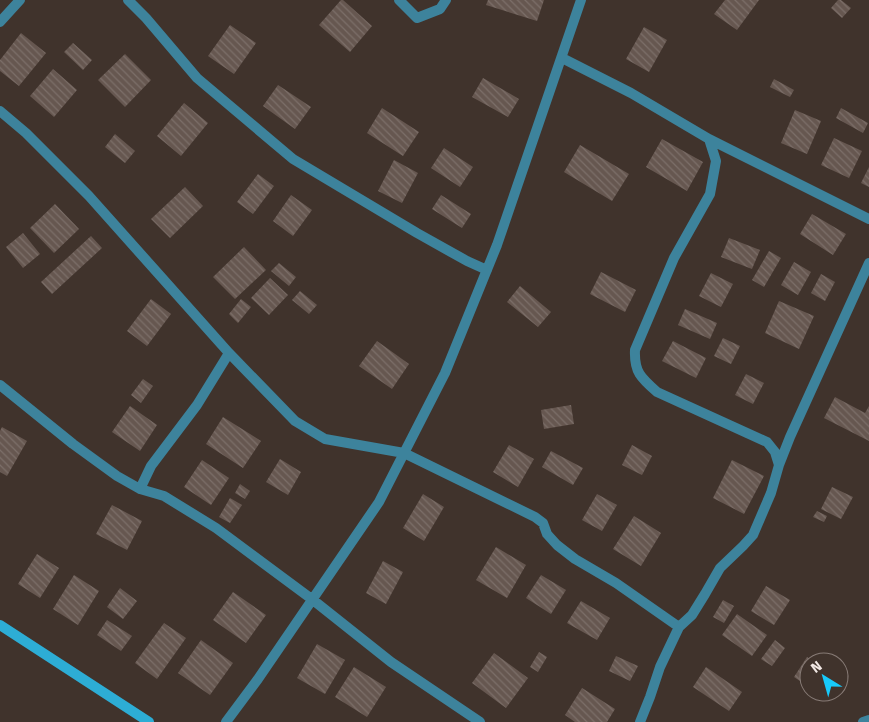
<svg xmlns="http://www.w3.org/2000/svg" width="869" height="722" viewBox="0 0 869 722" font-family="'Fira Sans',sans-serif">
<defs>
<pattern id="building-back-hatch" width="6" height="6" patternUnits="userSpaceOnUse" patternTransform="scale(1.25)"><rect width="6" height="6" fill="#665750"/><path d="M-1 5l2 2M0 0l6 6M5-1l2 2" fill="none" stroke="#7c6f69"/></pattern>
</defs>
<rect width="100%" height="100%" fill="#40332c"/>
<!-- building -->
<path fill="url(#building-back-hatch)" d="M341 0H343L372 26 350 52 319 25Z
M488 0H544L537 21 486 5Z
M725 0H759L737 30 714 14Z
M838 0H841L851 8 842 18 831 8Z
M230 25 256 43 234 74 208 56Z
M644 27 667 40 649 72 626 59Z
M21 33 46 53 19 86 0 71V60Z
M73 43 92 60 83 70 64 52Z
M125 54 151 80 125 107 98 80Z
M53 69 77 90 54 117 30 96Z
M483 78 519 99 508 117 472 97Z
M774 79 794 90 790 97 770 87Z
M278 85 311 107 295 129 263 106Z
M184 103 208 123 181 156 157 136Z
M382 108 419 132 403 156 367 133Z
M841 108 868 123 863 133 836 118Z
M795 110 821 121 807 154 781 143Z
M115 134 135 151 125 163 105 147Z
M834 138 862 151 849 178 821 165Z
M662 139 703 162 687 191 646 167Z
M580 145 629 174 612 201 564 172Z
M444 148 473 167 460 187 431 168Z
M394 160 418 173 402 203 378 191Z
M869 167V187L861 183Z
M258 174 274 186 253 214 237 202Z
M185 187 203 206 170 238 151 219Z
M291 195 312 210 293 236 273 221Z
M441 195 471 214 462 228 432 209Z
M55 204 79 229 54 253 30 228Z
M812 214 846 234 833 255 800 234Z
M23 233 40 254 23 268 6 247Z
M91 236 102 248 52 294 41 282Z
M729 238 760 250 752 269 721 257Z
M244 247 266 270 235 299 213 277Z
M769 251 781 258 764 287 752 280Z
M794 262 811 272 798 295 781 285Z
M279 263 296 277 289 286 271 271Z
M601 272 636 290 625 312 590 294Z
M711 273 733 284 721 307 699 296Z
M821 274 835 282 825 301 811 293Z
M270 278 288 295 269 315 251 298Z
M520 286 551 312 538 327 507 302Z
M300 291 317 305 309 314 292 300Z
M151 299 171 314 147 346 127 331Z
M241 299 251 307 238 323 229 314Z
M779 301 814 316 799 349 765 333Z
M685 309 717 323 710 339 678 325Z
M723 338 740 346 731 364 714 356Z
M377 341 409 364 392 389 359 366Z
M673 341 706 358 696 378 662 361Z
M746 374 764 383 753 404 735 395Z
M143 379 153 386 141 403 131 395Z
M835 397 865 413 869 406V441L824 418Z
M571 405 574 424 544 429 541 410Z
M130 406 157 425 140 451 112 432Z
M223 417 261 441 243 468 206 444Z
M2 427 27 441 7 476 0 472V431Z
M509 445 534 459 518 487 493 472Z
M632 445 652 456 642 475 622 465Z
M551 451 583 468 573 485 542 467Z
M280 459 301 472 288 495 266 482Z
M202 460 229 478 211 505 184 487Z
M732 460 764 476 744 514 713 498Z
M240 484 250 491 245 499 235 493Z
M832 487 853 497 841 519 821 509Z
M423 494 444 507 424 541 403 528Z
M597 494 617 505 602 531 582 520Z
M230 498 242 505 230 523 219 517Z
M112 505 142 521 127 550 96 534Z
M817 511 827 516 824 522 813 517Z
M634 516 661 533 641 566 613 549Z
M496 547 526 565 507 598 476 580Z
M37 554 59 568 40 598 18 584Z
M383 561 403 572 386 604 366 593Z
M74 575 99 591 78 625 53 609Z
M541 575 566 590 551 614 526 598Z
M766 586 790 600 774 625 751 611Z
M120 588 137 601 123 619 107 607Z
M233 592 266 615 246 643 213 620Z
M723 600 734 606 724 623 713 617Z
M581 601 610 618 597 640 567 623Z
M737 614 767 635 752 656 722 635Z
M107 620 132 636 121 651 97 635Z
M164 623 186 638 157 679 135 663Z
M201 640 233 663 210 695 178 673Z
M775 640 785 648 772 666 761 659Z
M317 644 345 660 325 694 297 678Z
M539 652 547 657 538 672 530 667Z
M494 653 528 678 506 708 472 683Z
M616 656 638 666 630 681 609 671Z
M807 657 814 662H809V687L794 677Z
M354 667 386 687 367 717 335 697Z
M706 667 742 692 729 711 693 687Z
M582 688 615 709 607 722H575L565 715Z"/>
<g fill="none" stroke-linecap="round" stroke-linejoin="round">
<!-- street -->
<path stroke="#3d839c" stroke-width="10" d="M128 0 146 18 197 78 293 159 417 233 467 261 487 270
M399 0 417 18 440 9 446 0
M0 22 20 0
M562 58 631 93 709 139 716 161 710 194 674 258 635 350C634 372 641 378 657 392L767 442 775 452 779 465 771 493 753 535 743 546 720 568 705 594 692 615 679 627 660 667 650 697 640 722
M0 111 26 133 89 196 229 353 295 421 325 439 404 453 535 517 543 523 547 534 557 545 575 559 616 583 679 627
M709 139 869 219
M0 385 73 444 117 476 140 489 164 496 216 528 313 600 391 662 480 722
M779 465 790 437 869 263
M140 489 151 466 197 405 229 353
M226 722 258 679 379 502 445 373 497 245 581 0
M863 722 869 720"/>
<!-- secondary -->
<path stroke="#2dadd5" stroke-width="10" d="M0 625 149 722"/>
</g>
<!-- north arrow -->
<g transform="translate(824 677) rotate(323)"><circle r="24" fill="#40332c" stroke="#877b76"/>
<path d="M0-4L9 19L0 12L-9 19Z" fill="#17cafb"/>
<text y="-8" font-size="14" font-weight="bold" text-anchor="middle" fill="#f1e8e4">N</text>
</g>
</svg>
